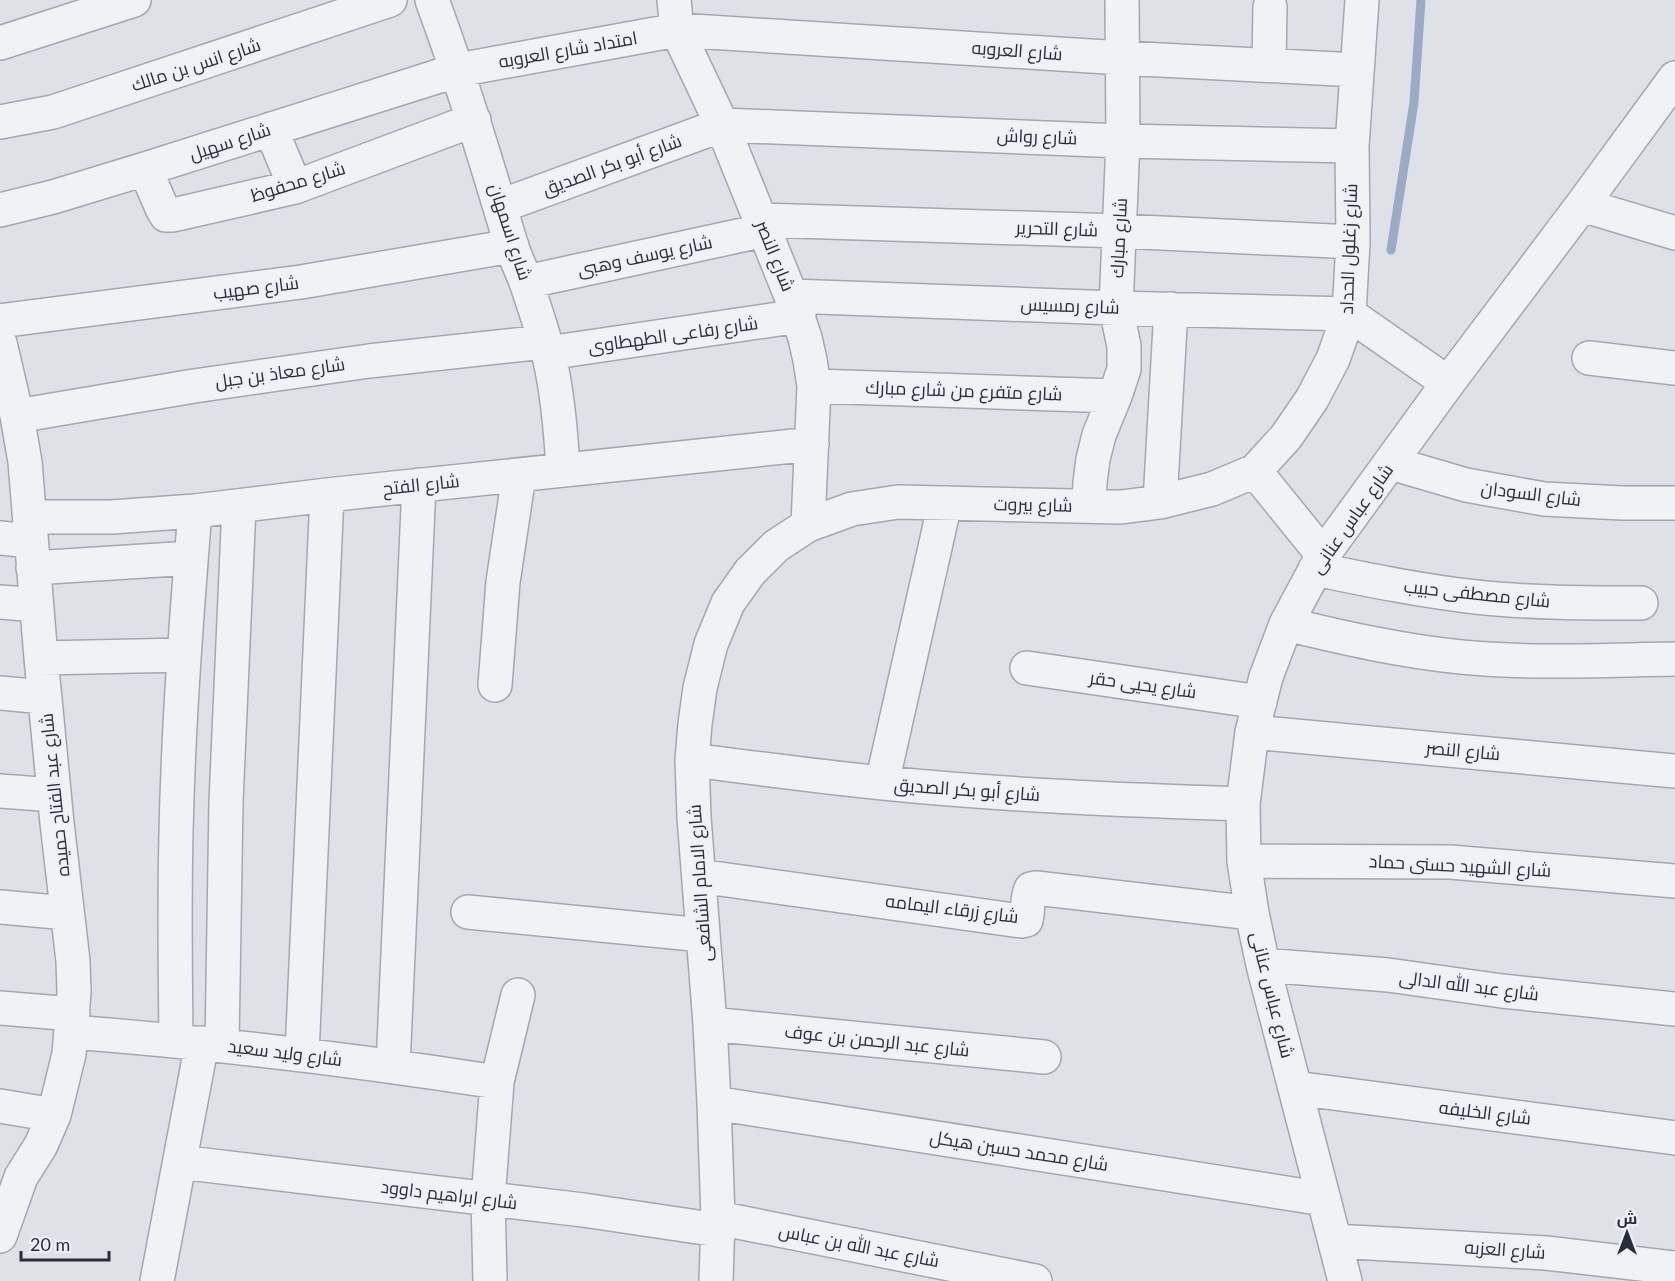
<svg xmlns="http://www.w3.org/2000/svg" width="1675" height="1281" viewBox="0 0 1675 1281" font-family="Lato,Cairo,sans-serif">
<rect width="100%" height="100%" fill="#dee1e7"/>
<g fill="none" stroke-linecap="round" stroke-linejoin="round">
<!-- stream -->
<path stroke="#9babc5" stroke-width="9" d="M1391 250 1414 102 1421 0"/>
<!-- minor casing -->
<g stroke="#a4a7b1" stroke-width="36">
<path id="minor" d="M432 0C462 81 486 161 511 244 515 257 521 269 526 282 534 306 543 332 549 356 558 394 561 432 563 470
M674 0 677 30 722 125 791 296 805 338 810 360 814 386 808 525
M0 43 134 0
M1269 65 1270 7
M0 122 53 112 390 0
M271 129 295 187
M145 169 162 208 166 215H173L295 187 474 120
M1582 205 1675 233
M501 206 722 125 1123 141 1352 146
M0 210 53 197 145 169 458 70 677 30 1122 58 1357 70
M761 220 1119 231 1353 242
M526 282 765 230
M791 296 1116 308 1349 314 1448 383
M0 321 301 282 512 246
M0 343 17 416 25 462 41 658 57 823 73 961 74 992 69 1054 54 1115 41 1145 21 1177 0 1236
M548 353 799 316
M1589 358 1675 368
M814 386 1115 396
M17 416 194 386 369 361 544 342
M1391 463 1466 485 1544 499 1622 503H1675
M1255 471 1323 555
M1160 502 1171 309
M1089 506 1090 482 1093 459 1099 435 1115 396 1124 369V346L1116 308 1123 141 1122 0
M30 517H112L195 511 327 495 812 444
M0 538 30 541
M33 568 191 558
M1315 569C1368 580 1422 591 1476 597 1531 603 1586 603 1641 603
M0 602 36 605
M1286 624C1344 638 1401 651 1461 657 1532 664 1604 660 1675 659
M41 658 184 655
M1027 668 1260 702
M495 685 503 582 519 475
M0 693 44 697
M1252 732 1675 771
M692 760C756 768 819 777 883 783 1003 795 1123 800 1243 804
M882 783 945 503
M0 791 54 795
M1244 861 1450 862 1675 881
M699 876 1021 921 1026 920C1029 910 1026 899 1031 889L1036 888 1252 913
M0 907 67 913
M468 912 703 935
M1263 965 1388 975 1502 991 1675 1009
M0 1008 73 1014
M710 1024 1044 1057
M72 1032C214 1043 356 1060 497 1082
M176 1040C175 950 174 861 178 771 181 684 188 598 195 511
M222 1045 226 802 239 506
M302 1054 327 495
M393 1066 419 485
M1295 1088 1675 1138
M714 1103 1324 1199
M0 1106 54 1115
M180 1162 583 1210 718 1230
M718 1218 1035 1281
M1335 1241 1546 1253 1675 1268
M157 1281 202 1043
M490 1281 488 1199 497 1082 518 995
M716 1281 718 1218 714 1103 710 1024 694 817 692 760 695 724 700 688 711 644 728 603 750 572 776 546 808 525 852 509 898 502 1121 507 1160 502 1212 489 1255 471 1286 437 1312 399 1333 359 1349 314 1353 242 1352 146 1362 0
M1345 1281 1263 965 1252 913 1244 861 1243 804 1252 732 1266 677 1286 624 1323 555 1448 383 1582 205 1675 78"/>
</g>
<!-- minor -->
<use href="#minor" stroke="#f1f2f6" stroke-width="33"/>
</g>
<g text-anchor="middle" stroke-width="4.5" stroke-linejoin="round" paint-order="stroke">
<!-- street labels -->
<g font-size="18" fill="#282d3d" stroke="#eef0f5">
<text transform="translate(568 50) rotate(-10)" y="6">امتداد شارع العروبه</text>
<text transform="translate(1017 51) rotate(4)" y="6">شارع العروبه</text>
<text transform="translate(196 65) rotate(-18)" y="6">شارع انس بن مالك</text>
<text transform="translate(1037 137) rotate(2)" y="6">شارع رواش</text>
<text transform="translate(230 142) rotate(-18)" y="6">شارع سهيل</text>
<text transform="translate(612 165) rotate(-20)" y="6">شارع أبو بكر الصديق</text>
<text transform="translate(298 182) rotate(-17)" y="6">شارع محفوظ</text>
<text transform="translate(1057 229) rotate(2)" y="6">شارع التحرير</text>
<text transform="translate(510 232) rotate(72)" y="6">شارع اسمهان</text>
<text transform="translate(1119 238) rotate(-87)" y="6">شارع مبارك</text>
<text transform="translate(1349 249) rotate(-88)" y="6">شارع زغلول الحداد</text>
<text transform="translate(645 256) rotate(-12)" y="6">شارع يوسف وهبى</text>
<text transform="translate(775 256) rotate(68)" y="6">شارع النصر</text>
<text transform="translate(256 288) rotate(-7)" y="6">شارع صهيب</text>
<text transform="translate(1070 306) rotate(2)" y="6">شارع رمسيس</text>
<text transform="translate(673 335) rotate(-8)" y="6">شارع رفاعى الطهطاوى</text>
<text transform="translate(280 373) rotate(-8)" y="6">شارع معاذ بن جبل</text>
<text transform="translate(964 391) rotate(2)" y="6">شارع متفرع من شارع مبارك</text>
<text transform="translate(421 485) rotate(-6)" y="6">شارع الفتح</text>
<text transform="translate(1531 494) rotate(7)" y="6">شارع السودان</text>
<text transform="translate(1033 505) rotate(1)" y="6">شارع بيروت</text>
<text transform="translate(1352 519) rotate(-55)" y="6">شارع عباس عنانى</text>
<text transform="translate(1477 594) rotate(6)" y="6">شارع مصطفى حبيب</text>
<text transform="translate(1143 685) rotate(8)" y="6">شارع يحيى حقر</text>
<text transform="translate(1463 751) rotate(5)" y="6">شارع النصر</text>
<text transform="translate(967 790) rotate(4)" y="6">شارع أبو بكر الصديق</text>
<text transform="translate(55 795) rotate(-96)" y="6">شارع عبد الفتاح حميده</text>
<text transform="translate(1460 866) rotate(3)" y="6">شارع الشهيد حسنى حماد</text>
<text transform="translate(700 883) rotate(-94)" y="6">شارع الامام الشافعى</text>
<text transform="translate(952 909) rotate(7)" y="6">شارع زرقاء اليمامه</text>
<text transform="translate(1469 986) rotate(7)" y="6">شارع عبد الله الدالى</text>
<text transform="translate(1272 995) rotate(76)" y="6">شارع عباس عنانى</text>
<text transform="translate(877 1041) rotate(6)" y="6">شارع عبد الرحمن بن عوف</text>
<text transform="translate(285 1053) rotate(7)" y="6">شارع وليد سعيد</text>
<text transform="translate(1485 1113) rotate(7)" y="6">شارع الخليفه</text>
<text transform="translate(1019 1151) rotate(9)" y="6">شارع محمد حسين هيكل</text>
<text transform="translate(449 1195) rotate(7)" y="6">شارع ابراهيم داوود</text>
<text transform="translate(859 1246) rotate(11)" y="6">شارع عبد الله بن عباس</text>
<text transform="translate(1505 1250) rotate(4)" y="6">شارع العزبه</text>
</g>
</g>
<!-- north arrow -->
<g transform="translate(1627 1233)" stroke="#eef0f5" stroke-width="4.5" paint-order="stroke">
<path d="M0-4.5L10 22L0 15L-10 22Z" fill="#282d3d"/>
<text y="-9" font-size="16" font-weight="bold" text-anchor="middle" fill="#282d3d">ش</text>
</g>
<!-- scale -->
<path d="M21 1251v9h88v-9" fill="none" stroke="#282d3d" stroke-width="3"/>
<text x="30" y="1251" font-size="18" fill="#282d3d" stroke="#eef0f5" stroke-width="4.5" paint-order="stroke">20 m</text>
</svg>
